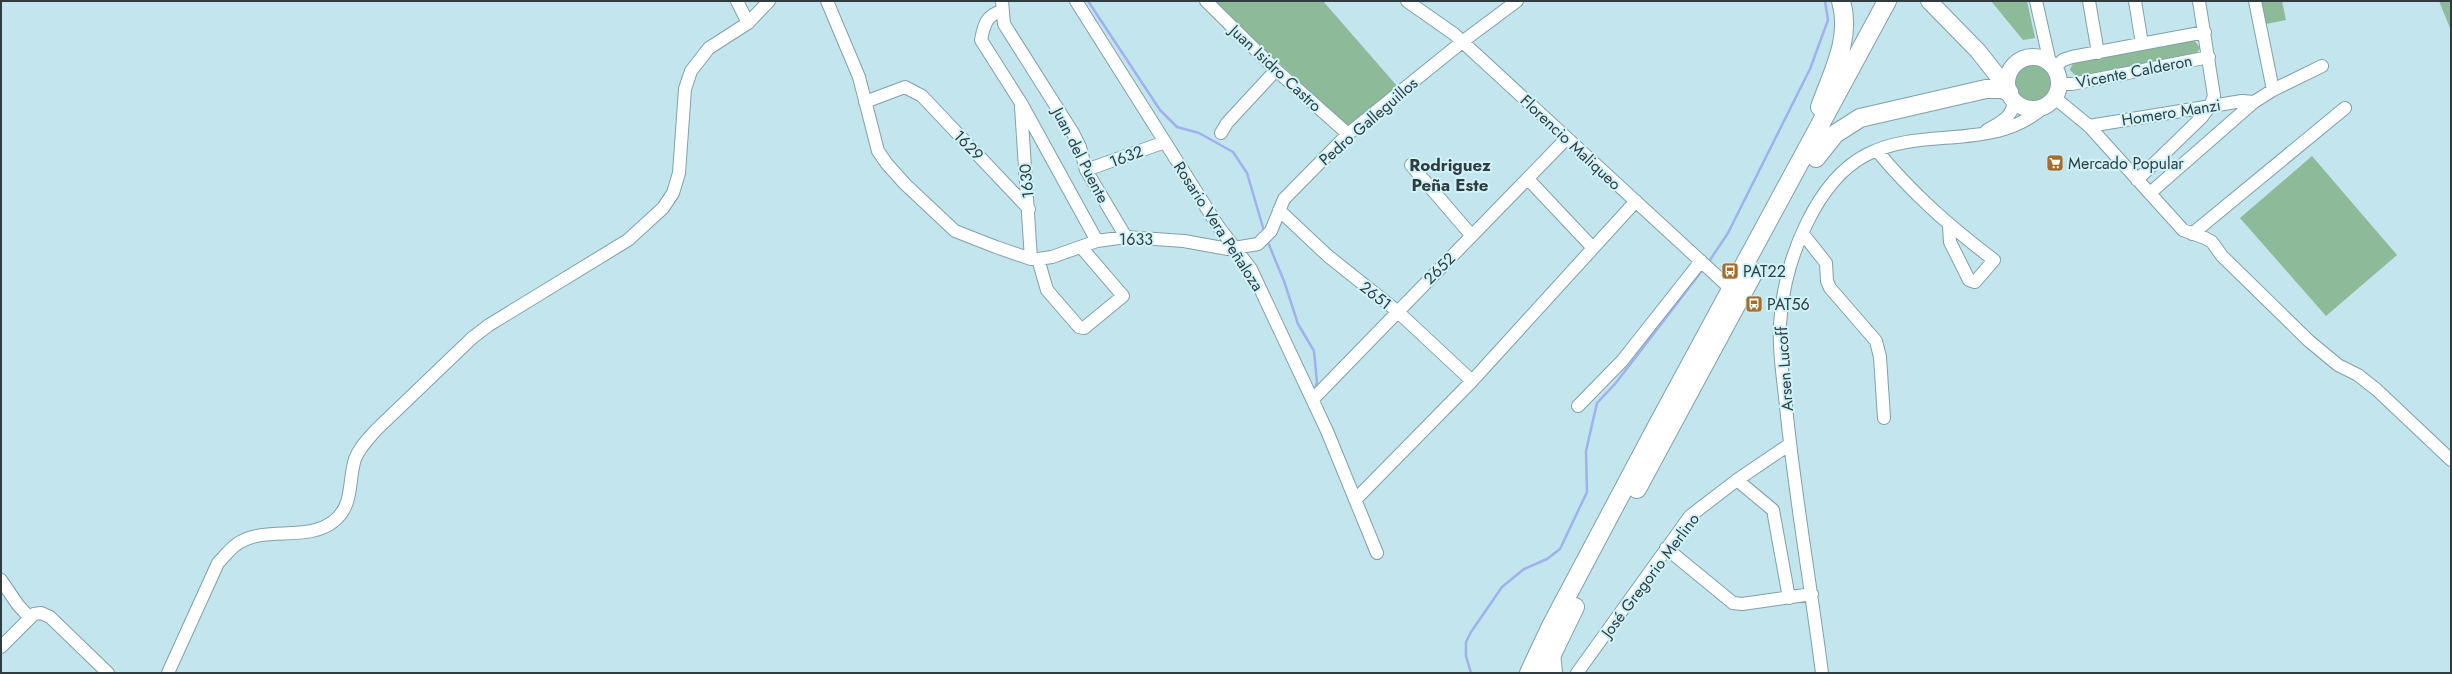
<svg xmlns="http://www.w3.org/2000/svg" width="2452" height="674" viewBox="0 0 2452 674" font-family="Jost,sans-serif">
<rect width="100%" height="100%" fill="#c3e5ed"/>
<!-- green -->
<path fill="#8dbb9a" d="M1211 1H1323L1397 86 1348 126Z
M1991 1H2027L2035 38 2023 40Z
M2261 1H2282L2286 20 2266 24Z
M2439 1H2451V31L2450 28Z
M2194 40 2200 48 2196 54 2077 77 2070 70 2072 65 2076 62Z
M2014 83a19 19 0 1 1 38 0a19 19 0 1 1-38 0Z
M2312 156 2397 255 2326 316 2240 218Z"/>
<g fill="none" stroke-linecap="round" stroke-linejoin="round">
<!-- stream -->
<path stroke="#a0b1ee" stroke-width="2.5" d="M1088 1 1160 110 1177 127 1199 133 1233 152 1247 173 1264 231
M1267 240 1284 281 1298 324 1314 351 1317 382 1315 390
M1710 260 1728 233 1810 69 1828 20 1825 1
M1471 673 1466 656V642L1471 632 1502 587 1524 569 1547 559 1560 549 1587 492 1586 451 1597 403 1615 384 1701 272"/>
<!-- minor casing -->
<g stroke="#81a1a8" stroke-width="14">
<path id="minor" d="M737 1 748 23
M827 1 859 77 878 151 887 164 905 184 955 231 996 247 1031 259H1038L1052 257 1097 241 1126 237 1184 241 1228 249 1258 244 1271 231 1284 199 1348 134 1462 42 1517 1
M1002 1 1004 24 1073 133 1080 147 1086 170 1126 237
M1076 1 1218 226 1251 269 1327 431 1377 553
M1206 1 1276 70 1348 134
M1407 1 1454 34 1731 289
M2036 1 2050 63
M2089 1 2098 53
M2135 1 2142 44
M2255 1 2273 90
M1002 11C986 15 984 25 981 40L1021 103 1097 241
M2055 67 2063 60 2072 57 2205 32
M2060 84H2072L2209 57
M2055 98 2089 126 2183 230 2205 238 2212 242 2222 256 2309 341 2338 365 2358 375 2377 390 2451 460
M865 102 905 87 922 96 1029 209
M1021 107 1031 259
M2089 126 2242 101 2254 102
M1987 130C1999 124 2015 116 2013 100
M1221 133 1227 123 1276 70
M1877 151C1914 195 1948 225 1994 260L1975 282 1969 280 1950 242 1949 226
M1411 165 1472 236
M1086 170 1165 142
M1528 179 1593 248
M2137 180 2202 117 2210 106 2214 96 2199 1
M2150 193 2254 102 2273 90 2322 66
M1279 210 1328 256 1397 311 1472 381
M1803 234 1826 263 1827 281 1830 288 1876 341 1880 357 1884 418
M2192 234 2345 108
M1038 259 1047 290 1079 327 1084 328 1123 296 1081 247
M1313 399 1567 138
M1578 406 1622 361 1701 261
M1737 480 1773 510 1789 598
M1355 500 1472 381 1636 201
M1666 548 1733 603 1742 604 1812 594
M1 580 18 605 30 618
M1 647 34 614 41 613 50 617 108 673
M1554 652 1556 673
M168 673 218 563C225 556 231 547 240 542 268 526 308 542 334 521 354 505 348 481 355 459 359 448 368 439 376 430L472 338 489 325 628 240 663 208 673 193 679 173 685 89 691 71 709 48 748 23 769 1
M1577 673 1690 516 1737 480 1790 444
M1822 673C1811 587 1796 502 1787 416 1784 382 1777 347 1781 313 1786 259 1816 181 1866 155 1923 125 1994 153 2045 106"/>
</g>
<!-- major casing -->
<g stroke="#81a1a8" stroke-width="18">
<path id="major" d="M1929 1 1978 51 2007 88
M2007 83a26 26 0 1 1 52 0a26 26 0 1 1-52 0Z"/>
</g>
<!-- highway casing -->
<g stroke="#81a1a8" stroke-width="20">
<path id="highway" d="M1820 107C1832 73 1852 38 1841 1
M1816 158 1835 134 1860 118 1986 89H2002L2009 92
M1637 489 1754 272
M1529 673 1551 626 1656 428 1887 1
M1543 673 1575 607"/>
</g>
<!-- minor -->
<use href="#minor" stroke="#fff" stroke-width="12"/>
<!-- major -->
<use href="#major" stroke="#fff" stroke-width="16"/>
<!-- highway -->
<use href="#highway" stroke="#fff" stroke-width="18"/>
</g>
<!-- icons -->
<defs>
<g id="supermarket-square" transform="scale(0.9)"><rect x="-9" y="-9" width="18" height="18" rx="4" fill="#a66c2b" stroke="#d0f3fa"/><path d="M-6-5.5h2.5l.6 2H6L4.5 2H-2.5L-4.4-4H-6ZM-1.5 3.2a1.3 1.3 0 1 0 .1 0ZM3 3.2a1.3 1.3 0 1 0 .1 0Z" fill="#fff"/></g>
<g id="bus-square" transform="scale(0.9)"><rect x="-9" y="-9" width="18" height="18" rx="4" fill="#a66c2b" stroke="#d0f3fa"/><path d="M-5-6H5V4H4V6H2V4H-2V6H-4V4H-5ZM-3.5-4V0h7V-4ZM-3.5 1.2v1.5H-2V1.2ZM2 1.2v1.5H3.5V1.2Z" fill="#fff"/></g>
</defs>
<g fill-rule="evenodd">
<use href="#supermarket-square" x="2055" y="163"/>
<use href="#bus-square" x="1730" y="271"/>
<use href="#bus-square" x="1754" y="304"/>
</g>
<g text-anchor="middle" stroke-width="4" stroke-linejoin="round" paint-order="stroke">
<!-- street labels -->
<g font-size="16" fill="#303d40" stroke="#d0f3fa">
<text transform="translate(1276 68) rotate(43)" y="6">Juan Isidro Castro</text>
<text transform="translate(2134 71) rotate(-11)" y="6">Vicente Calderon</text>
<text transform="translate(2171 112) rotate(-9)" y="6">Homero Manzi</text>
<text transform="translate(1368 121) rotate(-41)" y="6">Pedro Galleguillos</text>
<text transform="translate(1571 142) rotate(43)" y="6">Florencio Maliqueo</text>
<text transform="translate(969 145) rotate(46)" y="6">1629</text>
<text transform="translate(1081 155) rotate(63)" y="6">Juan del Puente</text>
<text transform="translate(1126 156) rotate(-21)" y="6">1632</text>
<text transform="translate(1026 181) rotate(-96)" y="6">1630</text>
<text transform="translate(1219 226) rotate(57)" y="6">Rosario Vera Peñaloza</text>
<text x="1136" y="245">1633</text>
<text transform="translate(1439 268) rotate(-45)" y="6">2652</text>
<text transform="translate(1376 295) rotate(38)" y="6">2651</text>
<text transform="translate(1784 369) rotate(-94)" y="6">Arsen Lucoff</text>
<text transform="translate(1650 575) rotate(-53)" y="6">José Gregorio Merlino</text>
</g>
<!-- poi labels -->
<g font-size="16" fill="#303d40" stroke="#d0f3fa" text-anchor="start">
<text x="2068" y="169">Mercado Popular</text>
<text x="1743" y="277">PAT22</text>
<text x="1767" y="310">PAT56</text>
</g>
<!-- neighbourhood labels -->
<g font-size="17" font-weight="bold" fill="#303d40" stroke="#d0f3fa">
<text x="1450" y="171">Rodriguez<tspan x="1450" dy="20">Peña Este</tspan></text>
</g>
</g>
<!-- border -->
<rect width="2452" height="674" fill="none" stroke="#303d40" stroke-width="4"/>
</svg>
